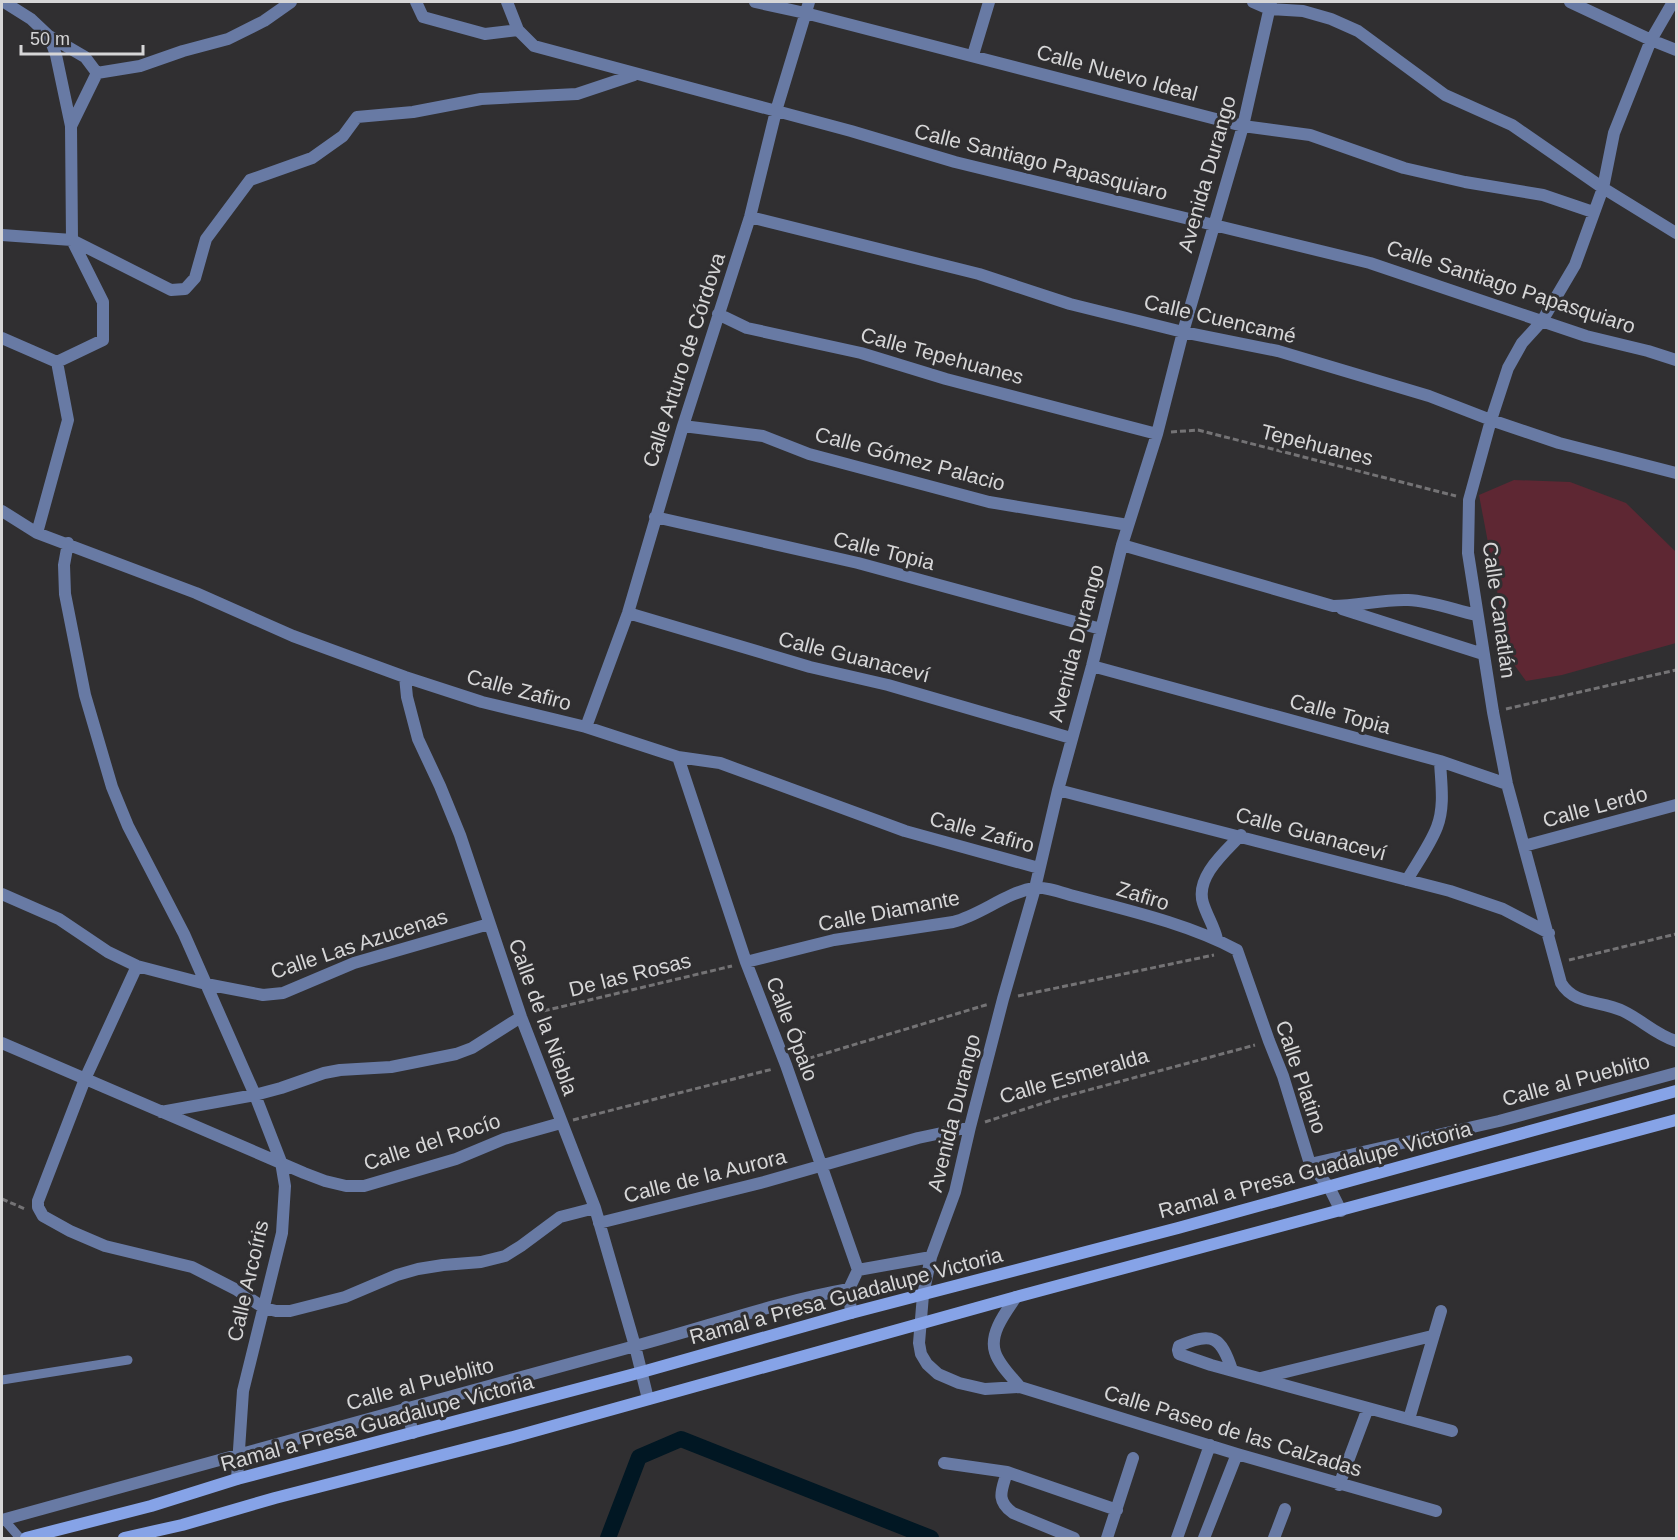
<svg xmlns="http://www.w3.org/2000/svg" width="1678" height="1540" viewBox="0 0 1678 1540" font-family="Helvetica,sans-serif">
<rect width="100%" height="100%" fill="#302f31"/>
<!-- green -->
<path fill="#5e2733" d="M1514 480 1570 482 1626 503 1676 552V643L1562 675 1526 681 1510 659 1479 495Z"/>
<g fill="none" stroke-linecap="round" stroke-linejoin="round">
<!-- canal -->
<path stroke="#011723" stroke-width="16" d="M608 1538 639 1457 681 1439 931 1538"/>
<!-- path -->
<path stroke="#747375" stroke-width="3" stroke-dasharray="6 3" stroke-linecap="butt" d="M1171 432 1198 430 1456 496
M1506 709 1676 670
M1569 960 1676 934
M1018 996 1214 955
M535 1013 732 966
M800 1061 989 1004
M573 1120 773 1069
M985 1122 1059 1098 1255 1045
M2 1199 25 1209"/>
<!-- service -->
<path stroke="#687aa4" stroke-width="9" d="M2 1380 128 1360
M2 1520 7 1523 20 1538"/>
<!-- minor -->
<path stroke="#687aa4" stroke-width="12" d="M4 2 31 19 49 36 85 57 97 73
M416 2 423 17 485 34 518 30
M507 2 518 30 534 46 851 131 955 162 1370 263 1586 336 1648 351 1676 360
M755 2 805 13 1243 126 1310 135 1404 168 1465 182 1543 195 1593 212
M1253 2 1269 9 1303 11 1331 19 1358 31 1445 95 1512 125 1603 188 1676 233
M1271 2 1243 126 1183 332 1157 434 1122 545 1092 666 1058 790 1035 888 1003 999 970 1127 955 1192 931 1257 923 1295 919 1343 921 1354 927 1364 938 1374 959 1383 985 1389 1020 1387 1237 1454 1436 1511
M1570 2 1651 40 1676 50
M1673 2 1651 40 1614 133 1603 188 1575 265 1542 321 1522 343 1508 368 1491 420 1469 500 1468 553 1493 712 1507 784 1561 983C1575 1006 1601 1000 1623 1011 1642 1020 1656 1035 1676 1041
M973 55 989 2
M71 126 97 73 140 66 183 51 228 39 264 21 291 2
M750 217 979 274 1070 304 1183 332 1278 351 1429 396 1491 420 1559 443 1676 473
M2 235 72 240 171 290 185 289 195 278 206 239 250 180 312 158 343 136 357 117 413 112 481 99 577 94 634 75
M718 314 747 328 861 353 946 379 1157 434
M2 338 57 362
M683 426 763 436 809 454 989 502 1128 525
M2 511 37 533 196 593 293 636 405 677 482 702 586 727 678 757 720 763 905 831 1039 868
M655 517 858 563 1101 629
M37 533 68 420 57 362 103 340V302L72 240 71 126 56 55 49 36
M68 543 64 565 65 594 85 695 112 787 128 826 184 934 255 1095 281 1162 285 1186 282 1233 243 1391 237 1479
M1122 545 1333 606C1358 606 1383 599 1408 600 1432 601 1454 610 1477 615
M1342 609 1483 654
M628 613 810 667 888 685 1071 738
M1092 666 1440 761 1507 784
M405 677 407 697 418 739 440 786 460 835 521 1017 595 1208 635 1346 648 1399
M586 727 628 613 683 426 750 217 776 111 809 2
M678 757 746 962 786 1065 858 1270 849 1289 851 1313
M1058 790 1450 891 1503 909 1549 933
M1524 846 1676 805
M1407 880C1417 863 1430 845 1437 827 1445 806 1441 783 1440 761
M2 894 59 919 108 952 137 966 206 984 263 995 283 993 354 963 489 924
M1217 939C1214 926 1207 916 1203 903 1195 877 1225 852 1241 835
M746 962 834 940 953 922C981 915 1005 893 1034 888 1045 886 1063 893 1074 896 1127 910 1189 924 1237 950L1269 1041 1283 1076 1310 1164 1329 1187 1341 1211
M137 966 85 1079 38 1201V1207L43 1216 70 1231 105 1246 192 1267 237 1290 264 1308 276 1311H290L345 1297 397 1275 418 1269 443 1265 481 1262 505 1256 521 1246 560 1217 595 1208
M2 1043 304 1173 325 1181 346 1186H364L456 1159 504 1139 561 1123
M161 1112 255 1095 281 1088 324 1073 340 1070 391 1067 456 1054 472 1048 521 1017
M1310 1164 1499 1121 1676 1073
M599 1223 764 1182 918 1138 970 1127
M858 1270 931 1257
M1016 1297C1006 1312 989 1333 995 1352 999 1365 1012 1377 1020 1387
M1232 1370C1221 1337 1213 1331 1179 1346L1178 1350 1179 1354 1211 1365 1452 1431
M1261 1378 1432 1336
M406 1407 413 1433
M1409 1419 1441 1311
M944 1463 1007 1472 1117 1510
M1007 1472C1002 1490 995 1500 1013 1513L1074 1538
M1339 1485 1368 1408
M2 1520C213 1462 424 1403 635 1346 707 1327 776 1302 849 1289
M1107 1538 1133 1458
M1177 1538 1210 1445
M1204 1538 1237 1454
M1274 1538 1285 1509"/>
<!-- secondary -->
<path stroke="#86a3e7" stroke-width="12" d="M26 1538 151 1506 237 1479 642 1372 851 1313 1178 1228 1676 1091
M124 1538 182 1525 275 1498 513 1437 1016 1297 1676 1120"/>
</g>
<g text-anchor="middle" stroke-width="6" stroke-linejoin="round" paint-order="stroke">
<!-- street labels -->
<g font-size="21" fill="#d6d6d7" stroke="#302f31">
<text transform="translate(1117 73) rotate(15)" y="7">Calle Nuevo Ideal</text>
<text transform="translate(1041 162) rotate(14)" y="7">Calle Santiago Papasquiaro</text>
<text transform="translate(1207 174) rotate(-74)" y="7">Avenida Durango</text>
<text transform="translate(1511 287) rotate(18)" y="7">Calle Santiago Papasquiaro</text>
<text transform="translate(1220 319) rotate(13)" y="7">Calle Cuencamé</text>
<text transform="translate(942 356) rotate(15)" y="7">Calle Tepehuanes</text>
<text transform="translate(684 360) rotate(-72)" y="7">Calle Arturo de Córdova</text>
<text transform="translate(1317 445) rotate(14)" y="7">Tepehuanes</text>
<text transform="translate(910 459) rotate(15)" y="7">Calle Gómez Palacio</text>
<text transform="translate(884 551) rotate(14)" y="7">Calle Topia</text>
<text transform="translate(1499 610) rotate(82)" y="7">Calle Canatlán</text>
<text transform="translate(1076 643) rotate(-75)" y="7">Avenida Durango</text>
<text transform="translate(854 657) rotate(14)" y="7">Calle Guanaceví</text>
<text transform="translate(519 690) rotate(15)" y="7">Calle Zafiro</text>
<text transform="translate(1340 714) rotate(15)" y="7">Calle Topia</text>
<text transform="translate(1595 807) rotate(-15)" y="7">Calle Lerdo</text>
<text transform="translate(982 832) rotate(15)" y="7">Calle Zafiro</text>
<text transform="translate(1311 834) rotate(15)" y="7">Calle Guanaceví</text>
<text transform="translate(1143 896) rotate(17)" y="7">Zafiro</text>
<text transform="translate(889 911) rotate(-11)" y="7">Calle Diamante</text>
<text transform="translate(359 944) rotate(-18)" y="7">Calle Las Azucenas</text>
<text transform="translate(630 975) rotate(-14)" y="7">De las Rosas</text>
<text transform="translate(543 1017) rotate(70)" y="7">Calle de la Niebla</text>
<text transform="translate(792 1029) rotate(69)" y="7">Calle Ópalo</text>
<text transform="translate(1074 1076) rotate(-16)" y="7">Calle Esmeralda</text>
<text transform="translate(1301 1077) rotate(71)" y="7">Calle Platino</text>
<text transform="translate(1576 1080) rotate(-15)" y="7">Calle al Pueblito</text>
<text transform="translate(954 1113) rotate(-76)" y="7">Avenida Durango</text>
<text transform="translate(432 1142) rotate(-18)" y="7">Calle del Rocío</text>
<text transform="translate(1315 1170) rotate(-15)" y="7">Ramal a Presa Guadalupe Victoria</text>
<text transform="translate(705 1176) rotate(-14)" y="7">Calle de la Aurora</text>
<text transform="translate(248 1281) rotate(-77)" y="7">Calle Arcoíris</text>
<text transform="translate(846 1296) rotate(-15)" y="7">Ramal a Presa Guadalupe Victoria</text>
<text transform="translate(420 1384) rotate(-15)" y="7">Calle al Pueblito</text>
<text transform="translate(377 1423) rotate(-15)" y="7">Ramal a Presa Guadalupe Victoria</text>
<text transform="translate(1233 1431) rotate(17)" y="7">Calle Paseo de las Calzadas</text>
</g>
</g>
<!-- border -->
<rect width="1678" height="1540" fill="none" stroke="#d6d6d7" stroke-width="6"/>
<!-- scale -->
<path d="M21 45v9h122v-9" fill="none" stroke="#d6d6d7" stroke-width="3"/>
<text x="30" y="45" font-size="18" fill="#d6d6d7" stroke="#302f31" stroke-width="4.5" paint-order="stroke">50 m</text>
</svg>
